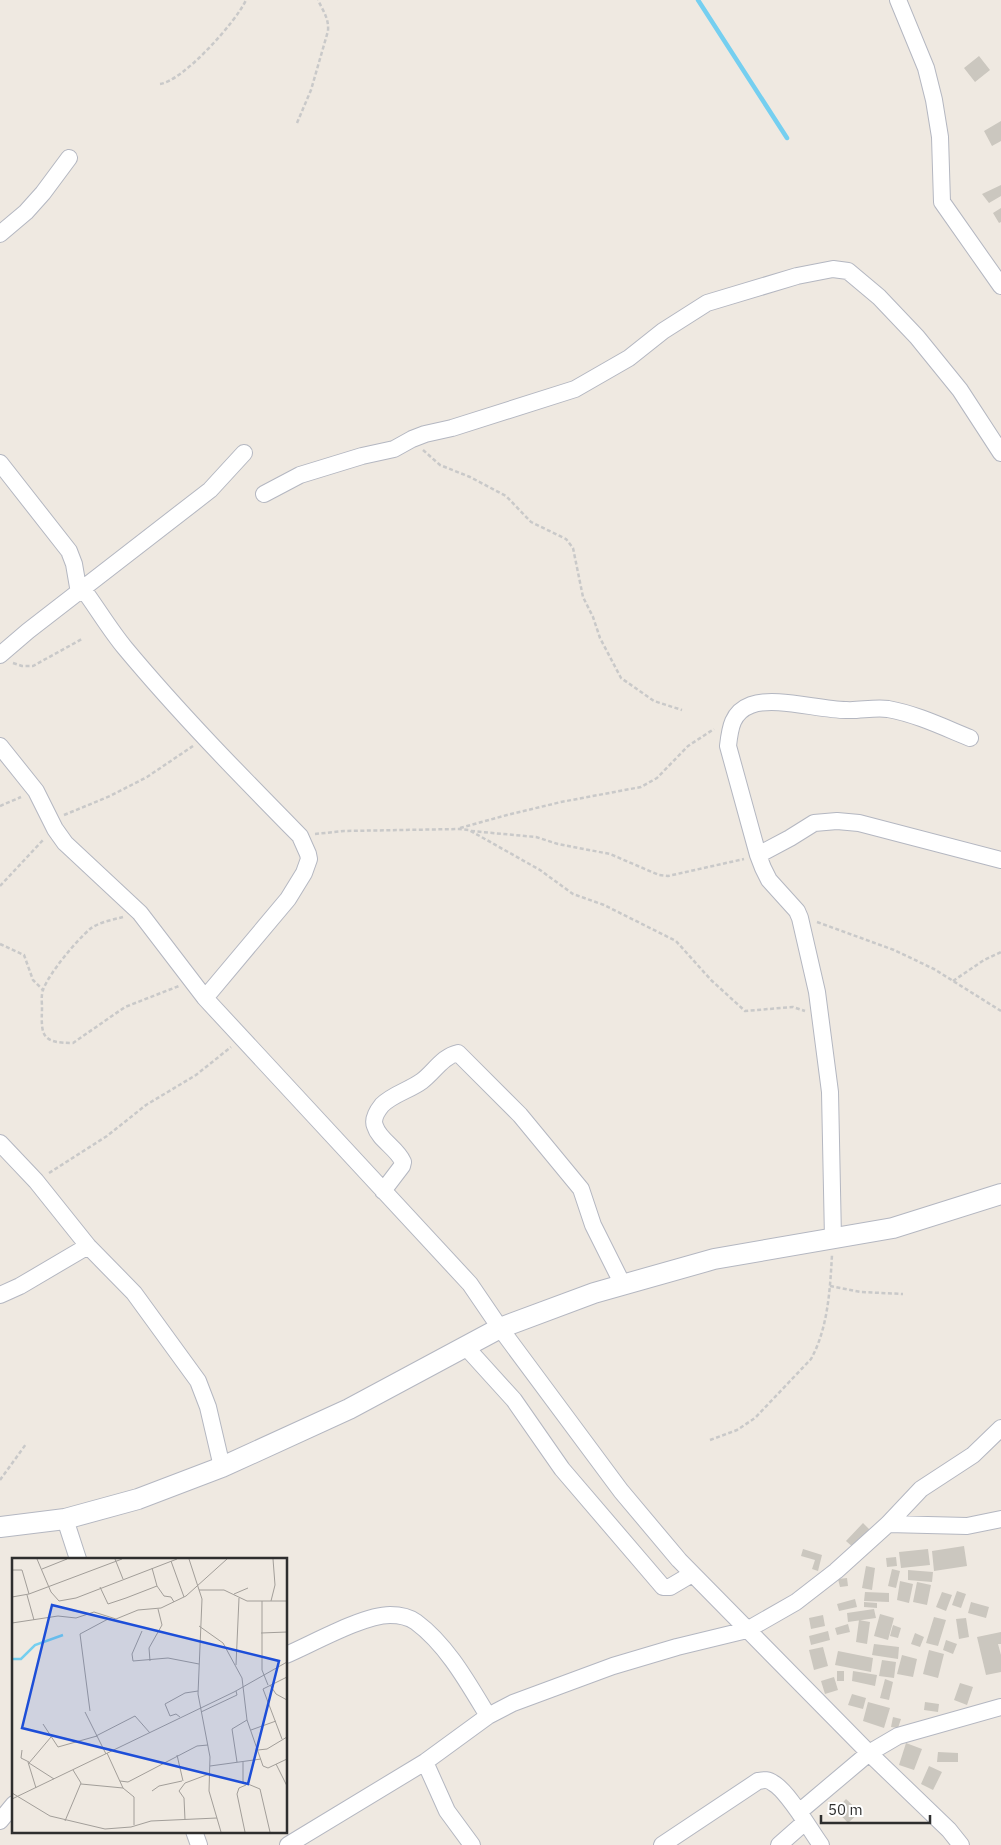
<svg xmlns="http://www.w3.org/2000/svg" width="1001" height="1845" viewBox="0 0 1001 1845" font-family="'IBM Plex Sans',sans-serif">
<rect width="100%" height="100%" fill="#efe9e1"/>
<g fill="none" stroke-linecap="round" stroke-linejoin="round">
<!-- stream -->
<path stroke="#75cff0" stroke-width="4.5" d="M698 0 787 138"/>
</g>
<!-- building -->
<path fill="#cbc7bf" d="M979 56 990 70 975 82 964 68Z
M1001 121V141L992 146 984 131Z
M1001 185V196L989 203 982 194Z
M1001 208V222L999 223 993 213Z
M863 1523 870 1530 854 1548 846 1541Z
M964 1546 967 1566 934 1571 932 1551Z
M803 1549 822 1555 818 1571 812 1569 815 1560 801 1556Z
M928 1549 930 1565 901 1568 899 1552Z
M896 1557 897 1566 887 1567 886 1558Z
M866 1566 875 1568 872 1590 862 1588Z
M892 1569 900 1571 896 1588 888 1586Z
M908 1570 933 1572 932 1582 908 1580Z
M847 1578 848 1586 840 1587 838 1579Z
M900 1581 913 1584 909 1603 897 1600Z
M917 1582 931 1585 927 1605 913 1602Z
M957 1591 966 1594 961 1608 952 1605Z
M865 1592 889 1593V1602L864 1601Z
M942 1592 952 1595 946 1611 936 1607Z
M855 1599 857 1607 839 1611 837 1604Z
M864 1602 877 1603V1608L864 1607Z
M971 1602 989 1607 986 1618 968 1613Z
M874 1609 876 1618 848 1622 847 1613Z
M880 1614 894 1618 888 1640 874 1636Z
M823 1615 825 1626 811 1629 809 1618Z
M934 1617 946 1620 938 1646 926 1643Z
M966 1618 969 1637 959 1639 956 1619Z
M859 1620 870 1622 867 1644 856 1642Z
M848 1624 850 1632 837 1635 835 1628Z
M893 1625 901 1628 898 1638 890 1636Z
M828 1631 830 1640 811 1645 809 1636Z
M1001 1632V1644H998L1001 1655V1672L986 1675 977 1637Z
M915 1633 924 1637 920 1647 911 1644Z
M946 1640 957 1644 953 1654 943 1650Z
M874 1644 899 1647 898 1659 872 1655Z
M823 1647 828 1666 814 1670 809 1650Z
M929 1650 944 1654 938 1678 923 1674Z
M838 1651 873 1658 871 1672 835 1665Z
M902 1655 917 1659 913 1677 897 1674Z
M882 1660 896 1662 894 1678 879 1676Z
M837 1671H844V1681H837Z
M853 1671 877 1675 875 1686 852 1681Z
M834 1677 838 1690 825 1694 821 1681Z
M885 1679 893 1682 889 1700 880 1698Z
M960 1683 973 1687 967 1705 954 1700Z
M852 1694 866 1698 863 1709 848 1705Z
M868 1702 890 1708 884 1728 863 1721Z
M925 1702 939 1704 938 1712 924 1710Z
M893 1717 901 1719 898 1728 891 1727Z
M906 1743 922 1749 914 1770 899 1765Z
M938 1752 958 1753V1762H937Z
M929 1766 942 1772 933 1790 921 1784Z
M846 1799 860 1812 848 1823 836 1810Z"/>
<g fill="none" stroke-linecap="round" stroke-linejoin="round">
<!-- minor casing -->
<g stroke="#b4b7c1" stroke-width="18">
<path id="minor" d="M898 0 926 68 934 100 940 137 942 202 1001 286
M0 234 26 212 43 193 69 158
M0 463 69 551 74 564 79 593
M264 494 300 475 362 456 394 449 412 439 425 434 452 428 575 389 629 358 663 331 707 303 797 276 833 269 848 271 879 297 917 337 960 390 1001 453
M83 589C97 608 110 630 125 648 180 714 240 775 300 836L308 854 309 859 304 873 288 899 205 998
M0 655 28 631 210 490 244 453
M0 746 36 791 55 829 65 843 140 913 205 998 470 1284 500 1328 621 1491 679 1560 869 1753 949 1830 961 1845
M758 855 790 838 814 823 837 821 859 823 1001 860
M0 1143 36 1181 88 1246 134 1293 198 1381 208 1407 222 1467
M383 1191 402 1166 403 1162C397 1148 379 1140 375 1126 372 1119 378 1110 382 1105 393 1094 410 1090 422 1081 434 1072 443 1056 458 1053L520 1115 581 1189 593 1225 623 1285
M833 1239 830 1092 817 992 800 918 797 911 769 880 763 868 758 855 728 746C730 728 732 712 751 705 775 696 819 710 846 710 859 711 874 707 888 709 916 714 943 727 970 738
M0 1295 20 1286 88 1246
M465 1346 514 1400 562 1469 663 1587H670L692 1574
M65 1519 78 1559
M888 1524 967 1526 1001 1519
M286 1655C312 1644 363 1615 390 1615 398 1615 409 1617 416 1622 447 1645 468 1683 488 1716
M425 1762 447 1811 472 1845
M799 1812 869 1753 898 1736 1001 1707
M0 1821 14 1804
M194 1831 199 1845
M288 1845 425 1762 488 1716 513 1703 613 1666 677 1647 747 1630 796 1602 836 1571 888 1524 921 1489 973 1455 1001 1428
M662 1845 758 1781C764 1780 768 1779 773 1783 788 1791 810 1830 821 1845
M779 1845 805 1822"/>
</g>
<!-- tertiary casing -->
<g stroke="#b4b7c1" stroke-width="22">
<path id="tertiary" d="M0 1527 65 1519 138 1499 222 1467 349 1409 500 1328 594 1293 714 1259 893 1228 1001 1194"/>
</g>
<!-- path -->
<path stroke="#c9c9c9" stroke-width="2.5" stroke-dasharray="4 2.5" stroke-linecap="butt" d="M160 84C183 81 236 22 246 0
M297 123 311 90 328 31C329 18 323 11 318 0
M423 450 440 465 470 477 506 496 531 522 566 539 573 548 583 597 593 617 600 638 621 678 654 701 682 710
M13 663 22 666H33L82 639
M0 806 21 797
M64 815 110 796 147 777 193 746
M460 828 507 815 561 802 641 787 657 778 688 746 714 729
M471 831 536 837 558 844 610 854 659 875 668 876 744 859
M315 834 344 831 459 829 469 830 540 870 573 894 604 905 676 941 711 980 745 1011 793 1007 805 1011
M0 886 43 840
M123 917C112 920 99 922 90 929 77 940 49 973 43 990 41 995 42 1003 42 1009 41 1036 42 1043 73 1043L125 1007 179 986
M817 922 894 950 934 969 1001 1011
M0 944 24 955 33 980 43 990
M953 981 984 960 1001 952
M49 1173 107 1136 146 1105 196 1075 231 1047
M830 1286 861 1292 903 1294
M710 1440 737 1430 755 1418 811 1359C828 1328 830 1290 832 1255
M0 1480 26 1444"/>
<!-- minor -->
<use href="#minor" stroke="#fff" stroke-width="16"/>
<!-- tertiary -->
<use href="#tertiary" stroke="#fff" stroke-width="20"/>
</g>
<!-- overview -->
<g transform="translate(12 1558)">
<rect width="275" height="275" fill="#efe9e1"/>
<path fill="none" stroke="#75cff0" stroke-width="2.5" d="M0 101H9L23 87 51 77"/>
<path fill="none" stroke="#a29e99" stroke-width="1" d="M25 1 39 34 47 43 64 40 165 1M103 1 111 21M177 1 190 41 186 136 198 199 197 233 209 274M159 3 172 39M30 11 55 1M0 12H10L17 36M145 28 152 38 159 39 162 44M88 29 96 46 114 40 145 28 140 10M187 32H212L235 43H275M222 36 236 30M15 37 22 62M0 39 17 36 110 1M250 43V112L256 127M259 43 263 27 261 1M0 65 46 58 64 60 82 54 104 61 126 52 149 50 174 38 215 1M187 68 211 85 230 120 235 162 251 208 256 210 275 201M130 73 120 96 121 103 156 100 187 106M249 75 275 74M138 103 137 90 150 67 146 51M224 107 227 40M258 127 264 136 275 142M78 153 68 76 96 61M73 154 94 196M189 154 225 137 224 133M168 159 164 156 158 158 153 146 173 135 186 133M31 166 46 189 85 178M239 172 264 163M84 178 123 158 138 175M39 179 17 205 42 221M270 181 251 131 275 119M10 192 9 200 17 204M246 192 255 191 275 179M95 195 111 230 122 239V267M165 197 171 223M16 204 24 230M225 204 220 171 235 162M231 204V224L248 231 258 274M264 206 275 228M198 208 249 201M108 223 116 224 185 188 196 187M69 226 111 230M140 233 147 228 170 223M0 235 38 258 93 271 119 269 139 263 205 260M0 241 222 134 275 104M173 262 172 240 167 233 173 225 197 216M53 263 69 225 61 212M233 274 225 236 227 230 234 227"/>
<path fill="#1d4ed8" fill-opacity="0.15" stroke="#1d4ed8" stroke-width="2.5" d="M40 47 267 103 236 226 10 170Z"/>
<rect width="275" height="275" fill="none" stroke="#2e2e2e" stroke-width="2.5"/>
</g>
<!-- scale -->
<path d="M821 1815v8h109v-8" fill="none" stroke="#2e2e2e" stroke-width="2.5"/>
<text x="828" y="1815" font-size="15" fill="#2e2e2e" stroke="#ffffff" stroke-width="4" paint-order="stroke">50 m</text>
</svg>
